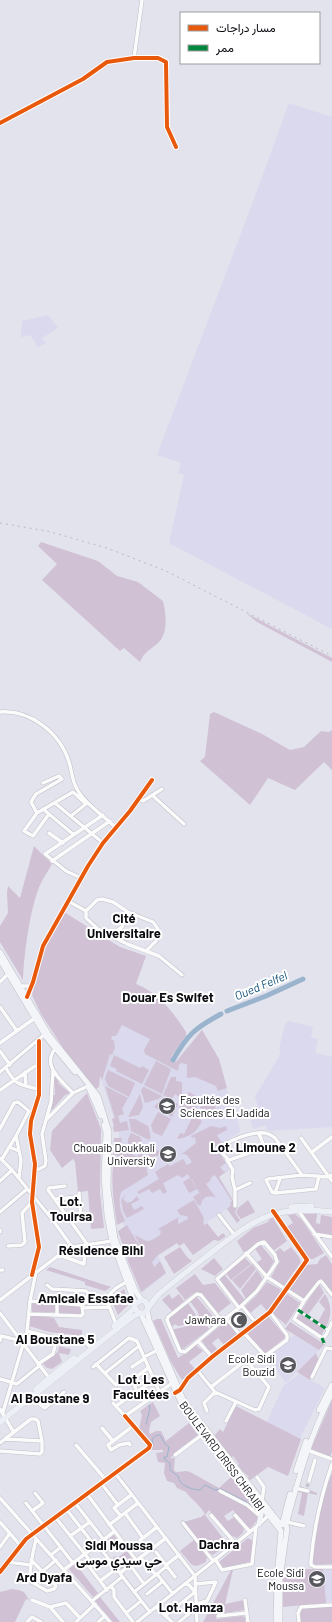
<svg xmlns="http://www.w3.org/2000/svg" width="332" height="1622" viewBox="0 0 332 1622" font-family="Barlow,Vazirmatn,sans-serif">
<rect width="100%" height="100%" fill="#e3e3ee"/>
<!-- built -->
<path fill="#dad9ed" d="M289 103 332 117V629L169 543 184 475 178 473 181 463 157 455 254 199Z
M48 315 58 328 42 338 46 343 38 347 30 335 21 337 22 321Z
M118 1018 136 1025 175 1062 202 1030 219 1059 229 1097 236 1110 240 1132 216 1147 230 1169 217 1177 234 1204 158 1256 166 1273 142 1293 125 1254 127 1232 120 1218 115 1174 119 1135 100 1075Z
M289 1021 313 1027 311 1037 318 1039 315 1053 332 1057V1127L268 1131 265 1125 254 1129 250 1121 256 1118 252 1109 258 1106 255 1097 281 1053 279 1049 285 1024Z
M294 1335 319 1350 286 1383 268 1358Z
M299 1374 325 1388 300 1438 267 1422 283 1386Z
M321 1569H332V1602L299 1605Z"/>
<!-- green -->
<path fill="#d0c1d4" d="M41 542 98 561 117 576 138 582 163 601C166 614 169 634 157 644 150 650 144 652 140 662L124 648 120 651 42 580 57 564 38 546Z
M246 613 332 658V662L257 622Z
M214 712 262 734 290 750 304 747 321 731 329 732 332 730V770L324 762 295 790 268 778 250 805 200 761 205 757 210 714Z
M34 846 52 864C49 870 44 876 41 883 30 906 24 954 23 980L0 942V926L8 913 7 893 8 886 20 898Z
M64 912 120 947 146 956 136 984C159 993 173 1012 186 1032V1036L171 1057 176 1062 202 1030 219 1059 227 1088 218 1091 216 1086 195 1077 187 1078V1064L181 1063 179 1065 178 1071 145 1054 144 1050 150 1039 122 1025 116 1036H112L111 1039 114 1041 115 1048 112 1055 110 1054 102 1080 100 1076 99 1087 96 1089 91 1083 64 1049 41 1014 32 995 41 956Z
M114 1055 140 1068 142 1066 149 1070 142 1084 116 1071 117 1069 110 1066Z
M156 1061 171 1069 162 1094 144 1085Z
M108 1070 135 1083 129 1097 108 1086 105 1078Z
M54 1076 59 1082 58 1083 70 1093 65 1095 52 1110 50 1109 53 1095H55Z
M171 1077H176V1081L182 1082V1099L175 1094 172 1099 163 1095Z
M105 1086 128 1098 122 1109 124 1114 118 1116 120 1123 127 1121 129 1130 114 1132 113 1127 114 1126 112 1119 115 1118Z
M143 1087H144L162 1096 158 1099 145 1103 141 1091Z
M189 1092 201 1099 193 1114 179 1107Z
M87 1093 101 1129 100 1193 104 1228 91 1229 88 1191 78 1192 75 1162 73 1159 62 1168 50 1150 52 1131Z
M140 1094 143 1107 139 1115 128 1117Z
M163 1097 178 1104 172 1117 154 1107Z
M204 1099 216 1105 215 1108 221 1112 219 1115H215L200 1108Z
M158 1112 171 1119 162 1136 153 1132 151 1125Z
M193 1116 202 1121C196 1133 190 1137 177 1139L180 1133 184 1134Z
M129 1119H135L148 1126 151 1138 149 1140 131 1131Z
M211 1126 220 1128 226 1126 227 1130 217 1135 222 1143 211 1149 213 1155 219 1152 226 1163 220 1167 224 1172 230 1169 219 1177 237 1207 235 1213 240 1220 237 1223 227 1209 231 1205 230 1203 232 1201 215 1175 210 1178 211 1180 206 1184 216 1198C209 1194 202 1197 201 1205L198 1206 201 1202 198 1205 193 1197 199 1193 202 1198 192 1179H191L197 1189 189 1193 183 1182 190 1178 188 1174 182 1178 178 1175 163 1183 167 1192 163 1194 160 1189 152 1193 149 1189 139 1194 137 1192 159 1179 155 1172 168 1164 170 1166 183 1159 187 1165 192 1162 187 1155 180 1153H183L196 1143 195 1137 192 1138 191 1136Z
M131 1133 140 1137 142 1141 138 1142 132 1154 137 1157 141 1151 147 1150 155 1152 157 1150 162 1152 165 1146 169 1148 162 1154 149 1158 147 1152 143 1153 148 1175 121 1192C118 1202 120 1211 125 1221L117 1225C114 1203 110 1182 114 1160L119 1161V1156L113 1155 114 1138H122L120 1145 128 1147V1139Z
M126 1193 123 1199 127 1203 131 1202 137 1196 139 1200 131 1204 134 1210 142 1206 144 1209 127 1218 123 1211 121 1200Z
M194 1200 204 1218 203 1223 205 1225 207 1223 218 1237 223 1233 226 1236 219 1241 214 1240 193 1255 184 1243 179 1246 177 1243 158 1255 152 1262 154 1267 160 1261 166 1273 141 1292 127 1259 141 1249 135 1235C148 1242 147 1244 160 1235L161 1231 158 1229 179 1217H180L178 1218V1224L188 1219 187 1216 180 1215 177 1210Z
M248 1200 255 1212 241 1219 236 1213 238 1208Z
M295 1214 302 1220 324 1253 313 1259H308L286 1227 293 1223 288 1215Z
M303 1214H317L316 1223 320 1224 321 1215 332 1217V1235L315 1232Z
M270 1218H273L287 1241 273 1251 265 1241 261 1240 244 1253 237 1241 253 1228 268 1222Z
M127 1225 140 1247 127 1258 118 1231Z
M261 1245 274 1261 266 1275 256 1263 262 1259 255 1249Z
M180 1247 187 1257 192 1261 174 1274 164 1257Z
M291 1247 299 1257 301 1262 284 1286 271 1277 280 1261 274 1253 280 1248 284 1252Z
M326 1255 332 1264V1294L320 1279 304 1299 290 1291V1288L306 1265 317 1264 320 1259Z
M214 1258 223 1269 215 1276 201 1269Z
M245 1258 251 1264 231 1280 226 1273Z
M252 1264 256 1269 240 1289 232 1280Z
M50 1267 111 1287 105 1291 85 1285V1282L46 1270Z
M257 1270 263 1279 253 1293 246 1299 241 1290Z
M195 1274 203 1285 215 1283 231 1303 217 1314 199 1292 194 1293 185 1300 176 1288Z
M224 1274 246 1301 239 1306 218 1279Z
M267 1282 280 1289 281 1291 267 1311 261 1304 249 1314 245 1306 256 1296Z
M319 1284 324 1293 308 1315 301 1311Z
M124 1289 129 1304 118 1315 111 1299Z
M169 1294 172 1299 179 1294 184 1301 172 1311 162 1300Z
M287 1294 300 1303 286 1325 272 1313Z
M325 1294C332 1305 332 1315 326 1327L318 1322 325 1309 319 1302Z
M196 1296 217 1321 218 1322 212 1327 199 1318 198 1312 190 1301Z
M32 1302 56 1304V1312H32Z
M58 1303 81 1305V1314L59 1313Z
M188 1303 196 1315 184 1325 178 1326 175 1324 171 1328 168 1323 169 1318Z
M301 1313 325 1329 321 1336 295 1320 297 1315 299 1316Z
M30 1314 54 1318 59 1327 82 1330V1336L49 1332 29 1326Z
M268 1316 286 1337 265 1354 246 1333Z
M157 1319H161L178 1358 196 1345 203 1351 189 1362 195 1369 182 1380 171 1362 153 1321Z
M199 1321 204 1322 209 1329 183 1349H179L171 1330 188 1326Z
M225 1322H228L237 1335 224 1345 218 1338 212 1343 218 1350 211 1354 202 1341Z
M290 1322 324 1344V1345L319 1350 285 1329Z
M59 1346 71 1349 69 1355 59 1353 62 1362 52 1369 47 1368 42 1363 58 1352Z
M316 1353 319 1361 310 1380 297 1372Z
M332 1400V1452L330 1457 311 1449Z
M153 1402 160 1416 151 1422 149 1431 150 1434 156 1431H161L166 1441 189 1423 198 1435 170 1458H175L174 1470 176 1472 187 1471 192 1473 219 1488 231 1477 258 1511V1519L251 1528 247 1527 233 1510 224 1516 228 1521 234 1517 244 1529 243 1533 237 1538 230 1535 209 1510 205 1515 226 1542 225 1546 213 1555 208 1552 184 1522 201 1517 205 1514C200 1505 193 1501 186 1492L177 1488 174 1483 167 1481 164 1473 165 1463 158 1462 156 1453 163 1452V1450H150L151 1442 139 1429 142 1415 140 1411Z
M236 1406 301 1439 288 1476 268 1467 249 1481 247 1478 249 1477 237 1466 239 1464 233 1456 231 1458 214 1436 220 1429 223 1432Z
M332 1473V1564L315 1565 312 1562 322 1498Z
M297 1485 317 1493V1495L308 1493 304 1516 298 1514 302 1493 296 1491Z
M114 1535 120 1543 106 1553 100 1545Z
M248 1538 253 1541 250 1562 222 1568 219 1562Z
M194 1540 207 1557 206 1562 197 1566 192 1565 180 1551Z
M125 1552H128L133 1560 121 1569 112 1559 115 1556 117 1558Z
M74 1562 98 1593 93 1597 69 1569Z
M283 1569H323L326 1603 282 1607Z
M231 1570H233L225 1604 244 1600V1610L225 1613V1616L216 1617V1619L242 1616 245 1617V1622H203Z
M12 1589C23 1591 24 1590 29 1600L26 1599 15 1622H0V1592Z
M100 1597 120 1622H113L96 1602V1600Z
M332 1606V1622H300L301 1608Z"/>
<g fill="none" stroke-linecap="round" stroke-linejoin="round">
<!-- stream -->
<path stroke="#9ab4cd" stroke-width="1" d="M146 1424 150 1409 149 1405
M151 1448 153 1445 152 1439 157 1435H160L165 1444 169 1447 167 1457H164V1459L170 1463V1470L178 1476C180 1486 190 1489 200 1490L205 1485 215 1490 221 1489 245 1501 259 1513"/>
<!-- river -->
<path stroke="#9ab4cd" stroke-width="5" d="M227 1011 266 996 303 979
M173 1060C188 1034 195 1028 221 1014"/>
<!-- minor-tunnel -->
<path stroke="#c3c3cd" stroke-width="3.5" stroke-dasharray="3.5 2" stroke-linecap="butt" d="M307 1487 309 1481"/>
<!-- pedestrian casing -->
<g stroke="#bfbfc7" stroke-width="3.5">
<path id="pedestrian" d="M299 1311 328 1330
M322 1338 324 1343"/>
</g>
<!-- minor casing -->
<g stroke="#bfbfc7" stroke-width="4.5">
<path id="minor" d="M134 58 142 0
M0 123 83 79 107 62 134 58H158L166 62 167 127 176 147
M0 712C31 710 60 733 69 762 72 771 72 781 77 789 85 804 104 816 116 828
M152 795 184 824
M138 799 143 801 162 789
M55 803 103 843
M43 809 74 835
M37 813 31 802 36 794 62 779 59 776 43 783
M49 814 33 836 24 831 37 813 73 792 86 804 71 816
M49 833 63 843
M52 861 110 821
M81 878 66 871 45 854 103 815
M68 901 86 911V918L98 929 127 944 159 956 182 975
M86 911 97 900 102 899 113 902 128 912 153 922 158 929 156 941 147 950
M111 935 122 927 128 912
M0 982 8 974
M21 986H32
M27 997 33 982 43 946 88 866 103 843 130 811 152 780
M0 1007 17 1031
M0 1043 35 1018
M55 1049C41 1066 63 1082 73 1093
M0 1051 10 1065
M6 1068C15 1085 20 1085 38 1089
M0 1072 45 1034
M25 1072 26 1086
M0 1090 35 1066
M46 1120 73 1093 88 1086
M0 1129 14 1103 18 1102 29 1111 16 1136 21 1160 19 1178
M259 1134 264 1146 256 1151 229 1160 220 1151 221 1146C234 1139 262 1125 275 1138L302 1175
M301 1138 332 1181
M9 1147 19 1151
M312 1152 332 1137
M0 1158 12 1170 52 1219 72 1247
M2 1159 16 1136
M227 1160 233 1170 232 1177 235 1190V1206
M37 1170 45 1166 46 1161 42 1134 51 1102 53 1071
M0 1181 12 1170
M65 1186 49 1188 48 1190 87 1244
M235 1190 250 1183
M275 1193 272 1192 266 1180 268 1179 302 1175 329 1177 332 1175
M275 1193 316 1189 319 1176
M275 1193 280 1179
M55 1199 78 1197
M297 1209 332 1257
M0 1212 27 1189
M219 1215 233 1233
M71 1221 81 1219 79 1193
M0 1230V1232
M314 1234 332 1237
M264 1242 275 1255 277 1262 257 1291 239 1308 217 1279 258 1244Z
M8 1246 22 1245 25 1242 22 1213 32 1202
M246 1253 267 1277 304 1301
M59 1255 84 1264 85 1252
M0 1270H3
M36 1272 30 1301 82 1305 87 1302 88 1293 86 1291 52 1289 47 1285
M32 1275 39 1247 32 1202 35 1164 30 1134 31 1121 39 1095V1041
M197 1294 201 1295 222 1321 185 1352 180 1351 167 1320 168 1317Z
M332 1295 321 1281 319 1282 304 1301 294 1319 322 1338 326 1335 332 1322
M0 1300 59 1255 72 1247 112 1241
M57 1303V1315
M242 1306 256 1323
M82 1308 109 1307
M0 1313 50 1379
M29 1314 81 1316 83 1314 82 1305
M226 1318 241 1336
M226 1318 239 1308
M116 1324 106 1298 116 1288 128 1281
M27 1331 30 1301
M244 1333 265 1356 287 1340V1335L270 1312
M0 1341 1 1336 22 1341
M198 1341 212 1357
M158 1350 144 1357 159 1391
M38 1364 53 1354 57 1338
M96 1364 116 1385
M93 1367 129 1338 137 1341 144 1357
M132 1367 144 1359
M197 1370 215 1392 255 1410 259 1409 269 1387 246 1360 211 1387
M105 1373 139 1346
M312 1377 326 1348 332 1349
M0 1379 17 1384 39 1366
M137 1391 132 1380 148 1368
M178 1391 188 1378 212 1357 270 1312 307 1260 273 1211
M31 1397 45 1408 64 1392
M113 1403 125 1416 171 1384
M116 1406 154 1380
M0 1409 13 1431
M207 1411 204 1403 215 1392
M3 1412 27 1331 51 1337 83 1340 89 1346
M31 1419H35L38 1421 42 1441 5 1439Z
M226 1421 236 1402
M102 1428 113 1441
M0 1443 5 1439
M76 1445 106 1480
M130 1445 129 1443 119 1445 111 1450 108 1445 133 1426
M307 1450 332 1459
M0 1451 40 1454 42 1452V1441
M175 1455 203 1434
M332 1464C321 1496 314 1527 311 1561V1565L315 1567H332
M115 1473 195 1576 197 1622
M257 1477 264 1487 262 1501
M309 1481 315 1460
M101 1483 118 1505
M295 1488 308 1491
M220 1491 247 1505 261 1517
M87 1494 136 1560
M0 1498 110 1622
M26 1503 73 1563
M75 1503 104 1540
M67 1510 95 1546
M32 1511 43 1503 35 1493
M125 1513 143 1538 157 1527
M211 1515 235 1543
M235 1515 250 1532
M121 1516 114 1508 131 1495
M56 1518 88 1558 87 1564 107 1590
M0 1522 20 1545
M287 1522 304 1526
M183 1523 213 1561
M109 1525 138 1503
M70 1536 90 1522
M143 1538 140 1540 148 1551
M97 1544 150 1612
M0 1547 10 1533
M156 1552 175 1577
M51 1555 61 1547
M140 1557 156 1575
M215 1559 222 1570 252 1564 256 1527
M31 1560 54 1583 56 1586 54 1589 47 1591 30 1581C29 1567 33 1553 36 1539
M7 1562 31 1565
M130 1565 144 1584
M166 1565 179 1555
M65 1569 115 1531
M43 1571 56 1560
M0 1572 26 1539 149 1448 150 1445 125 1416
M120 1573 166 1538
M157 1574 173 1594
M100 1581 116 1569
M195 1584 216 1582 207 1601 196 1604
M111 1586 114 1590V1597L133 1622
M134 1592 167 1566
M147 1594 163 1581
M32 1600 50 1607 63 1622
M245 1600 248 1622
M92 1601 122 1577
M50 1607 66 1603 80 1618
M156 1607 172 1622
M126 1613 141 1601
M165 1616 195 1592 189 1585 185 1584
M218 1616 247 1613
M27 1622 32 1617 41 1622
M76 1622 95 1604
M98 1622 105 1616
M137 1622 256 1527 269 1515
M179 1622 196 1608
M299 1622 298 1613 301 1607 332 1605"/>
</g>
<!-- secondary casing -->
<g stroke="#bfbfc7" stroke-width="6">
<path id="secondary" d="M0 952 49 1035 98 1096 109 1132 108 1189 115 1239 136 1292 142 1300
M0 960 46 1037 75 1072
M88 1086 101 1116
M104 1125 106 1133 104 1176 107 1215 112 1241 135 1304
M147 1310 149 1320 184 1401 281 1525
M141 1314 184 1409 281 1531 277 1579 276 1622
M319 1410 332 1385
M296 1471 306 1441
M259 1524 262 1509
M282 1525 290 1494
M280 1622V1579L287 1529 286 1525C299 1477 309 1438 332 1393"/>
</g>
<!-- primary casing -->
<g stroke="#bfbfc4" stroke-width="6">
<path id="primary" d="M291 1207 312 1206
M148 1307 146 1302 142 1300 136 1303 134 1307 139 1313H145C150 1306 153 1300 159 1294 177 1279 194 1266 212 1252 256 1218 274 1205 332 1212
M114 1326 135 1308
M36 1389 74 1358
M0 1422 128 1320 139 1313"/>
</g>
<!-- pedestrian -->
<use href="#pedestrian" stroke="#fbfbfc" stroke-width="2.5"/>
<!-- minor -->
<use href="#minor" stroke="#fbfbfc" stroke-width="3.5"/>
<!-- secondary -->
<use href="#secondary" stroke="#f4f5f8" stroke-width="5"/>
<!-- primary -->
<use href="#primary" stroke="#eceff5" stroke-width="5.5"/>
<!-- rail -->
<path stroke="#b9b9bc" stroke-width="1" stroke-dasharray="2 4" stroke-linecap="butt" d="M0 523 47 531 107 548 166 571 332 656"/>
<!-- quiet -->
<path stroke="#00873e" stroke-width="3" stroke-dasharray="6 3" stroke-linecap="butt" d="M298 1310 328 1330
M322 1338 324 1343"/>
<!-- cycleway casing -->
<g stroke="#fff" stroke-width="6">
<path id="cycleway" d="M0 123 83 79 107 62 134 58H158L166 62 167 127 176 147
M27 997 33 982 43 946 88 866 103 843 130 811 152 780
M32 1275 39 1247 32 1202 35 1164 30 1134 31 1121 39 1095V1041
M175 1393 180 1390 188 1378 212 1357 270 1312 307 1260 273 1211
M0 1572 26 1539 149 1448 150 1445 125 1416"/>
</g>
<!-- cycleway -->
<use href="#cycleway" stroke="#e8590c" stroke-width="4"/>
</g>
<!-- icons -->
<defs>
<g id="university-disc" transform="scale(0.9)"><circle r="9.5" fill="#57575e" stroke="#fff"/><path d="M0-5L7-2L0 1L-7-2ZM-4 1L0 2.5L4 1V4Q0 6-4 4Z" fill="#fff"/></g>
<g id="mosque-disc" transform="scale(0.9)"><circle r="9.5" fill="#57575e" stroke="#fff"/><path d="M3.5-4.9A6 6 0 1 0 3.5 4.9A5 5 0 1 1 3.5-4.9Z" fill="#fff"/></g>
<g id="school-disc" transform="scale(0.9)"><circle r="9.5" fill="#57575e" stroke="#fff"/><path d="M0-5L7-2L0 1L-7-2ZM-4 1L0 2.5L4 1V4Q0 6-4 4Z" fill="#fff"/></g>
</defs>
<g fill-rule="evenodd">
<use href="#university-disc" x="167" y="1106"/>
<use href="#university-disc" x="168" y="1154"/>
<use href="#mosque-disc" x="239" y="1320"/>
<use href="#school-disc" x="288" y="1365"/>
<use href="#school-disc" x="317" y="1579"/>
</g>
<g text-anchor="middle" stroke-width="4" stroke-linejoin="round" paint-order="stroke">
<!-- poi labels -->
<g font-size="11" fill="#0b0b11" stroke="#fff" text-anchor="end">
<text x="180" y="1104" text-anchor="start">Facultés des<tspan x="180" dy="13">Sciences El Jadida</tspan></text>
<text x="155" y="1152">Chouaib Doukkali<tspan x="155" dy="13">University</tspan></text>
<text x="226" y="1324">Jawhara</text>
<text x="275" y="1363">Ecole Sidi<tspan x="275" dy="13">Bouzid</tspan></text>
<text x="304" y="1577">Ecole Sidi<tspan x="304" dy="13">Moussa</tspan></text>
</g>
<!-- street labels -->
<g font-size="11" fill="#0b0b11" stroke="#fff">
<text transform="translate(222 1456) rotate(53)" y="4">BOULEVARD DRISS CHRAIBI</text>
</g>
<!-- water labels -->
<g font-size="12" font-style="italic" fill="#14517b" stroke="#fff">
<text transform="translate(261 986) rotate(-23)" y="4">Oued Felfel</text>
</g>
<!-- quarter labels -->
<g font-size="13" font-weight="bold" fill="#0b0b11" stroke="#fff">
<text x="124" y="923">Cité<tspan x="124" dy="15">Universitaire</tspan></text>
<text x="168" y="1002">Douar Es Swifet</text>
<text x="253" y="1152">Lot. Limoune 2</text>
<text x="71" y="1206">Lot.<tspan x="71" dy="15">Touirsa</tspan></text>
<text x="101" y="1255">Résidence Bihi</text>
<text x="86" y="1303">Amicale Essafae</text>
<text x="55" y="1344">Al Boustane 5</text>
<text x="141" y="1384">Lot. Les<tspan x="141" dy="15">Facultées</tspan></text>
<text x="50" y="1403">Al Boustane 9</text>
<text x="219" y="1549">Dachra</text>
<text x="119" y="1550">Sidi Moussa<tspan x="119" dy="15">حي سيدي موسى</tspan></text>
<text x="44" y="1582">Ard Dyafa</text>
<text x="191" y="1612">Lot. Hamza</text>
</g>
</g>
<!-- legend -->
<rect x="180" y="12" width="140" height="52" fill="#ffffff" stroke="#9d9da0"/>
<rect x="188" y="25" width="20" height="6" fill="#e8590c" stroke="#9d9da0"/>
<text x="216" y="32" font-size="12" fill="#0b0b11">مسار دراجات</text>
<rect x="188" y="45" width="20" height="6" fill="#00873e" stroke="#9d9da0"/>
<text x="216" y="52" font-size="12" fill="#0b0b11">ممر</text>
</svg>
